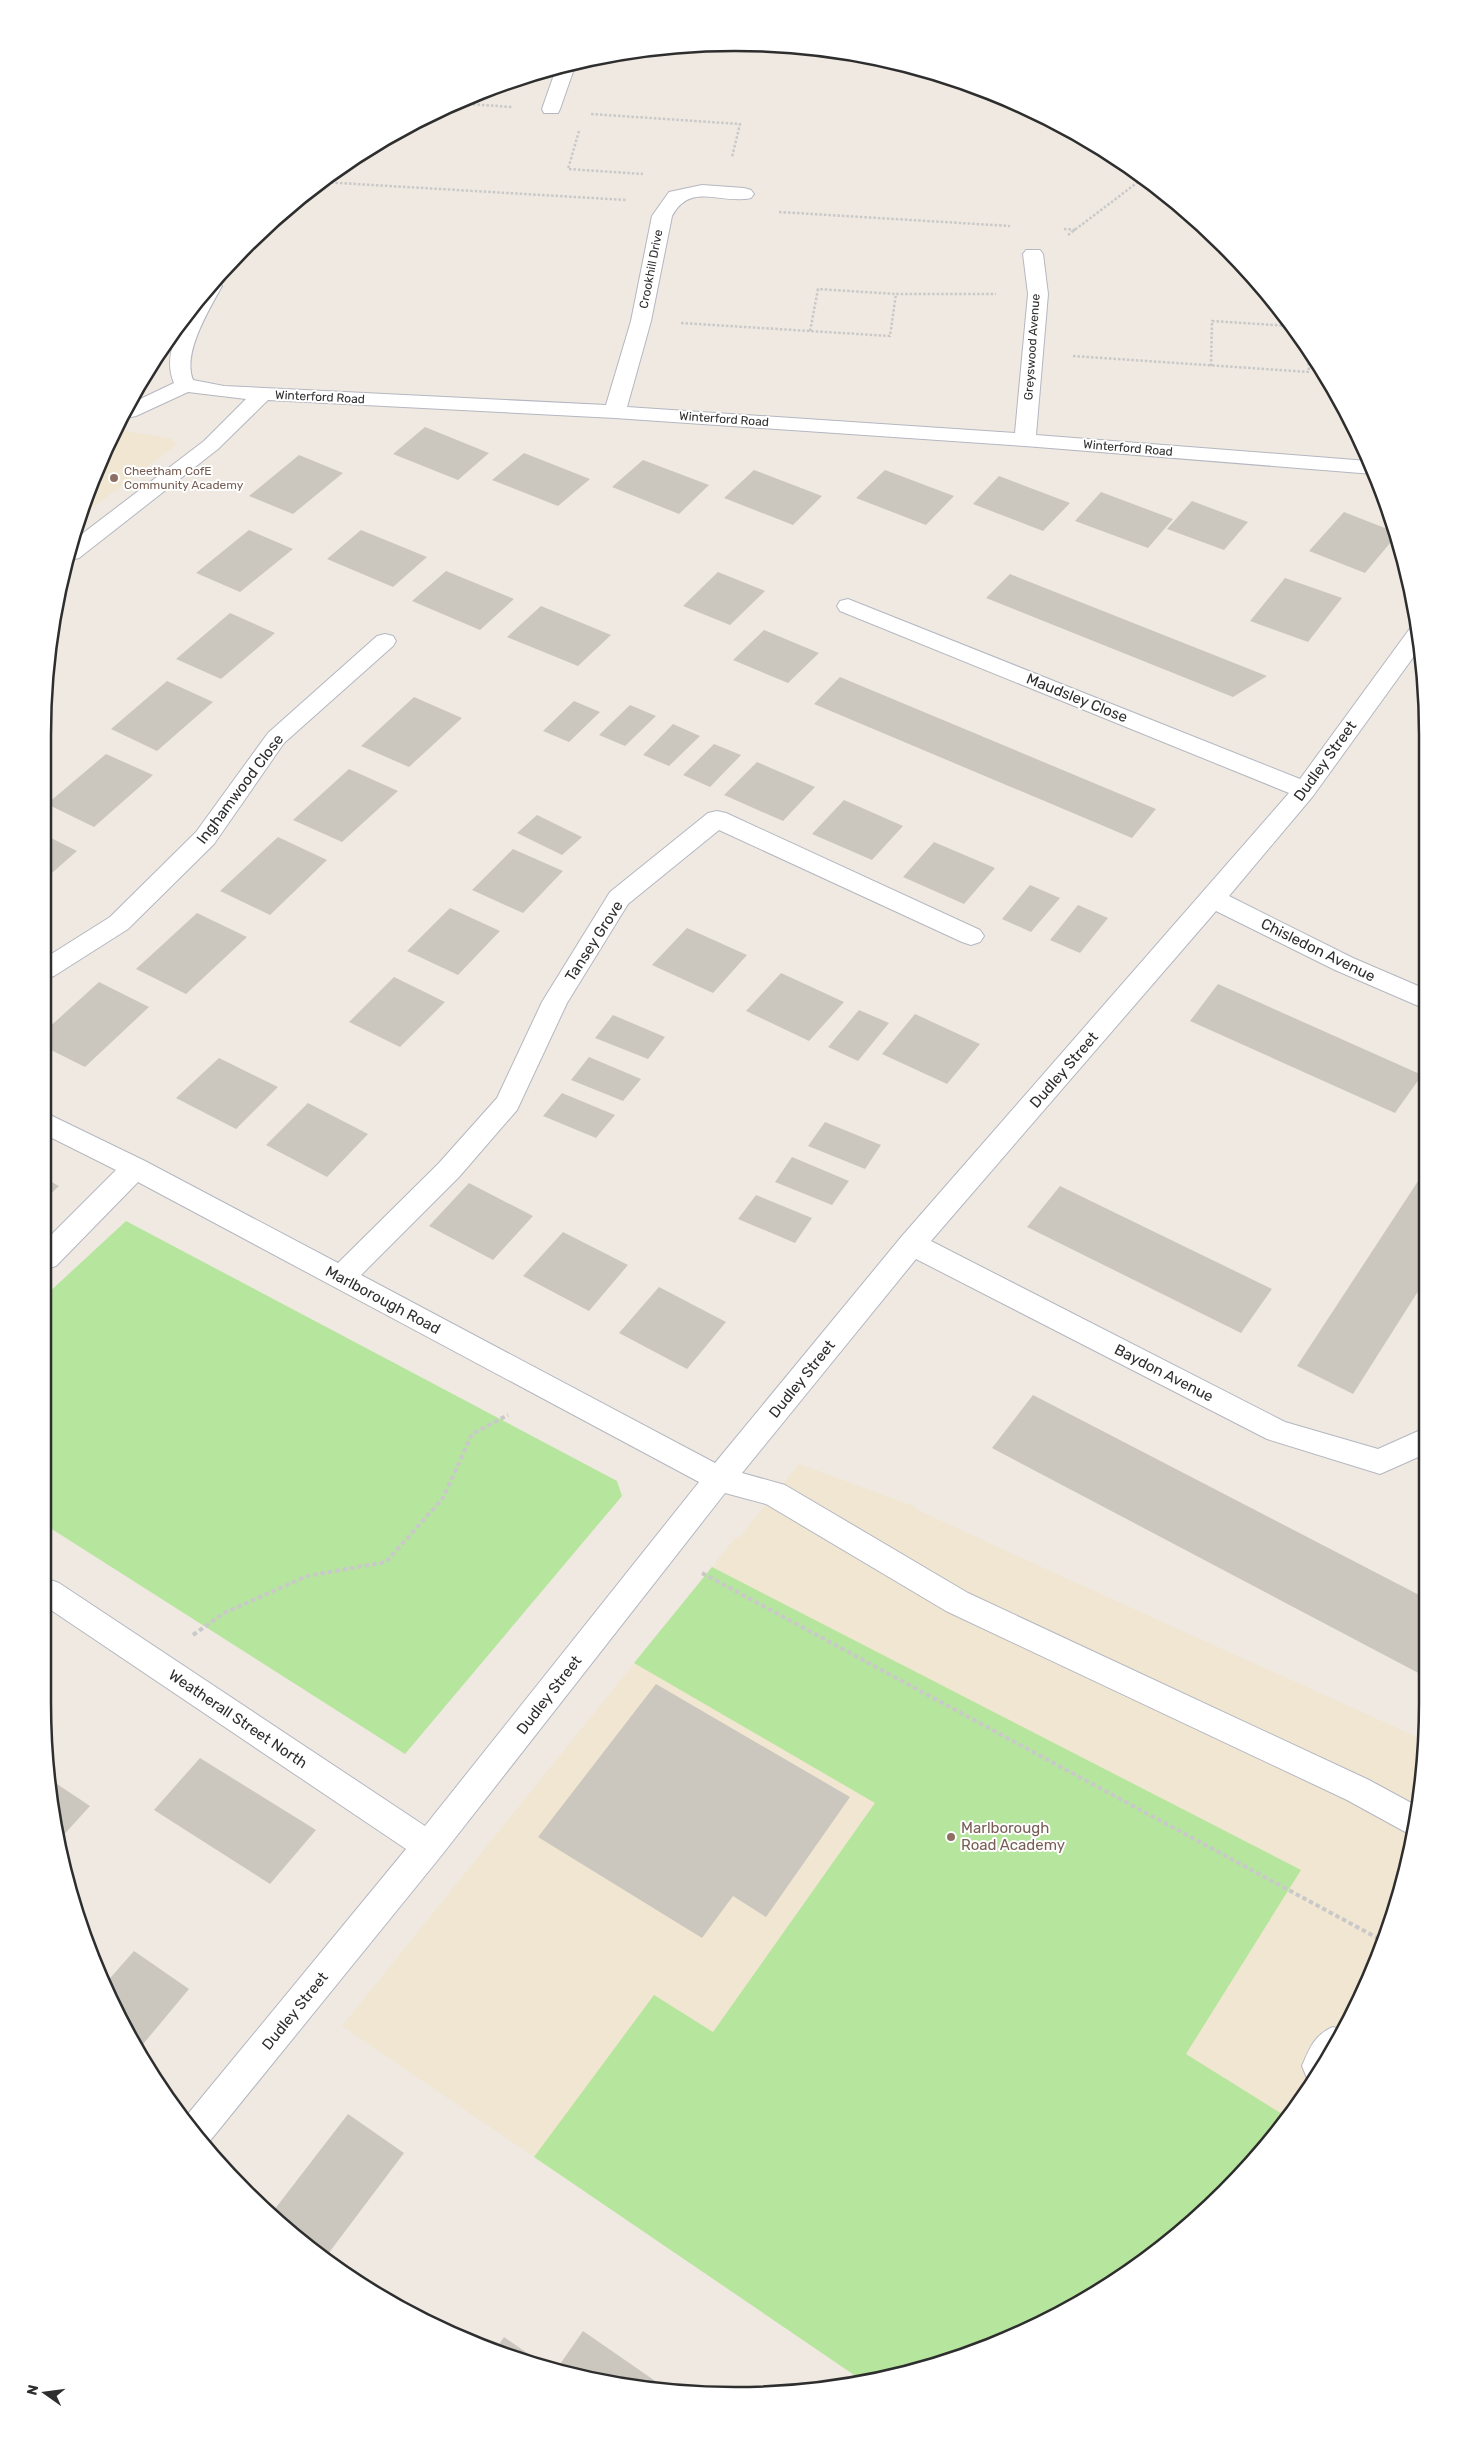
<svg xmlns="http://www.w3.org/2000/svg" width="1470" height="2438" viewBox="0 0 1470 2438" font-family="Rubik,sans-serif">
<rect width="100%" height="100%" fill="#efe9e1"/>
<!-- education -->
<path fill="#f0e6d1" d="M120 430 172 439 176 445 78 518Z
M799 1464 916 1507 915 1509 1116 1601 1426 1741 1391 1926 1311 2088 1225 2192 1156 2253 1042 2324 957 2359 863 2381 342 2026 736 1537 739 1538Z"/>
<!-- green -->
<path fill="#b6e59e" d="M126 1221 617 1481 622 1496 405 1754 47 1526 46 1295Z
M712 1567 1301 1870 1186 2054 1287 2117 1225 2192 1156 2253 1042 2324 957 2359 863 2381 534 2157 654 1995 713 2032 875 1803 634 1663Z"/>
<!-- building -->
<path fill="#cbc7bf" d="M425 427 489 453 458 480 393 454Z
M524 453 590 479 558 506 492 480Z
M299 455 343 473 293 514 249 496Z
M643 460 709 485 679 514 612 487Z
M754 470 822 496 793 525 724 498Z
M885 470 954 496 926 525 856 498Z
M999 476 1070 503 1043 531 973 504Z
M1101 492 1173 519 1148 548 1075 521Z
M1192 501 1248 522 1224 550 1167 529Z
M1344 512 1395 532 1396 536 1365 573 1309 551Z
M249 530 293 549 240 592 196 573Z
M361 530 427 557 393 587 327 559Z
M446 571 514 599 480 630 412 601Z
M718 572 765 591 730 625 683 606Z
M1010 574 1267 676 1233 697 986 598Z
M1285 578 1342 598 1308 642 1250 621Z
M541 606 611 635 578 666 507 637Z
M230 613 275 633 221 679 176 659Z
M764 630 819 653 788 683 733 660Z
M840 677 1156 809 1132 838 814 704Z
M167 681 213 702 157 751 111 729Z
M414 697 462 718 409 767 361 746Z
M574 701 600 712 569 742 543 731Z
M630 705 656 716 625 746 599 735Z
M673 724 700 736 669 766 643 755Z
M714 744 741 755 710 787 683 775Z
M106 754 153 775 94 827 47 804Z
M757 762 815 787 783 821 724 795Z
M349 769 398 791 342 842 293 820Z
M844 800 903 826 872 860 812 834Z
M537 815 582 837 562 855 517 833Z
M45 835 77 851 45 879Z
M278 837 327 860 270 915 220 891Z
M934 842 995 868 964 904 903 877Z
M513 849 563 871 523 913 472 890Z
M1030 885 1060 898 1031 932 1002 919Z
M1078 905 1108 918 1080 953 1050 940Z
M450 908 500 931 458 975 407 951Z
M197 913 247 937 186 994 136 969Z
M687 928 747 955 713 993 652 965Z
M781 973 844 1002 809 1041 746 1011Z
M394 977 445 1002 400 1047 349 1022Z
M99 982 149 1007 85 1067 45 1047V1031Z
M1218 984 1422 1075 1395 1113 1190 1021Z
M859 1010 889 1023 858 1061 828 1047Z
M915 1014 980 1044 947 1084 882 1054Z
M613 1015 665 1037 648 1059 595 1038Z
M589 1057 641 1079 623 1101 571 1080Z
M219 1058 278 1087 236 1129 176 1098Z
M562 1093 615 1115 596 1138 543 1116Z
M308 1103 368 1134 327 1177 266 1145Z
M825 1122 881 1145 865 1169 808 1146Z
M792 1157 849 1181 832 1205 775 1182Z
M1424 1172V1282L1353 1394 1297 1366Z
M46 1179 59 1186 46 1198Z
M469 1183 533 1216 493 1260 429 1226Z
M1060 1186 1272 1289 1241 1333 1027 1227Z
M756 1195 812 1218 795 1243 738 1219Z
M563 1232 628 1265 589 1311 523 1276Z
M659 1287 726 1322 687 1369 619 1333Z
M1033 1395 1425 1598 1426 1677 992 1448Z
M656 1684 850 1797 766 1917 733 1896 702 1938 538 1837Z
M200 1758 316 1830 270 1884 154 1810Z
M48 1778 90 1806 59 1840 48 1794Z
M134 1951 189 1989 139 2049 114 2010 104 1985Z
M348 2114 404 2153 325 2258 271 2214Z
M583 2331 661 2385 659 2388 600 2382 556 2370Z
M504 2337 550 2369 513 2359 495 2350Z"/>
<g fill="none" stroke-linecap="round" stroke-linejoin="round">
<!-- minor casing -->
<g stroke="#b4b7c1" stroke-width="2">
<path id="minor" d="M574 64 575 66 560 109 558 113H544L542 109 556 69Z
M702 185 744 188 751 190 754 194 751 198C721 205 691 181 672 216L651 321 627 407 1015 433 1028 294 1023 254 1026 250H1040L1043 254 1048 294 1036 435 1368 461 1373 474 1025 446 615 418 268 400 218 449 79 558 70 560 74 540 204 441 246 399 188 392 136 416 126 418 134 402 174 383C158 345 194 308 216 281L222 286C209 310 182 353 193 380L224 386 606 405 631 321 652 216 669 192Z
M848 599 1300 779 1411 627 1417 625 1422 645 1313 796 1229 896 1353 958 1423 988V1008L1335 970 1216 911 931 1241 1285 1422 1378 1449 1425 1428V1454L1380 1474 1267 1439 916 1259 742 1473 785 1485 968 1593 1369 1780 1415 1805 1409 1834 1347 1800 946 1611 766 1504 725 1493 441 1856 205 2147 183 2120 406 1849 48 1608V1579L59 1583 425 1826 699 1482 138 1182 56 1266 46 1269V1240L116 1170 46 1135V1113L145 1161 338 1263 439 1163 497 1098 542 1002 610 892 708 813 717 811 726 813 980 930 984 936 980 942 971 945 962 942 719 830 628 904 567 1003 517 1110 459 1177 361 1275 715 1463 902 1236 1289 793 840 611 837 606 840 601Z
M385 634 393 636 396 641 393 646 284 743 214 844 128 929 54 976 45 979V958L110 917 196 832 268 733 377 636Z
M1333 2027 1340 2029 1314 2081 1307 2078 1302 2066C1309 2049 1315 2034 1333 2027Z"/>
</g>
<!-- path-far1 -->
<path stroke="#c9c9c9" stroke-width="2.5" stroke-dasharray="2.5 2" stroke-linecap="butt" d="M455 103 512 107
M591 114 740 124 732 157
M579 131 568 169 643 174
M322 182 626 200
M779 212 1010 226
M1064 229 1077 230
M1068 235 1142 179
M681 323 890 336 896 294H996
M810 331 818 289 896 294
M1073 356 1309 372 1308 351
M1211 366 1212 321 1289 326"/>
<!-- path -->
<path stroke="#c9c9c9" stroke-width="4" stroke-dasharray="4.5 3" stroke-linecap="butt" d="M702 1573 1383 1941
M193 1635 224 1613 307 1576 386 1562 443 1498 472 1434 508 1415"/>
<!-- minor -->
<use href="#minor" fill="#fff" fill-rule="evenodd"/>
</g>
<!-- markers -->
<g fill="#8d6e63" stroke="#fff" stroke-width="2">
<circle cx="114" cy="478" r="5"/>
<circle cx="951" cy="1837" r="5"/>
</g>
<g text-anchor="middle" stroke-width="4" stroke-linejoin="round" paint-order="stroke">
<!-- far-street labels -->
<g font-size="12" fill="#2e2e2e" stroke="#fff">
<text transform="translate(651 269) rotate(-79)" y="4">Crookhill Drive</text>
<text transform="translate(1032 347) rotate(-86)" y="4">Greyswood Avenue</text>
<text transform="translate(320 397) rotate(3)" y="4">Winterford Road</text>
<text transform="translate(724 419) rotate(4)" y="4">Winterford Road</text>
<text transform="translate(1128 448) rotate(5)" y="4">Winterford Road</text>
</g>
<!-- far-education labels -->
<g font-size="12" fill="#785e54" stroke="#fff" text-anchor="start">
<text x="124" y="475">Cheetham CofE<tspan x="124" dy="14">Community Academy</tspan></text>
</g>
<!-- street labels -->
<g font-size="15" fill="#2e2e2e" stroke="#fff">
<text transform="translate(1077 698) rotate(22)" y="5">Maudsley Close</text>
<text transform="translate(1325 761) rotate(-54)" y="5">Dudley Street</text>
<text transform="translate(240 789) rotate(-53)" y="5">Inghamwood Close</text>
<text transform="translate(594 941) rotate(-57)" y="5">Tansey Grove</text>
<text transform="translate(1318 950) rotate(26)" y="5">Chisledon Avenue</text>
<text transform="translate(1064 1070) rotate(-49)" y="5">Dudley Street</text>
<text transform="translate(383 1300) rotate(28)" y="5">Marlborough Road</text>
<text transform="translate(1164 1373) rotate(27)" y="5">Baydon Avenue</text>
<text transform="translate(802 1379) rotate(-51)" y="5">Dudley Street</text>
<text transform="translate(549 1695) rotate(-52)" y="5">Dudley Street</text>
<text transform="translate(238 1719) rotate(34)" y="5">Weatherall Street North</text>
<text transform="translate(295 2011) rotate(-51)" y="5">Dudley Street</text>
</g>
<!-- education labels -->
<g font-size="15" fill="#785e54" stroke="#fff" text-anchor="start">
<text x="961" y="1833">Marlborough<tspan x="961" dy="17">Road Academy</tspan></text>
</g>
</g>
<!-- crop -->
<path d="M0 0H1470V2438H0ZM735 51H735A684 684 0 0 1 1419 735V1703A684 684 0 0 1 735 2387H735A684 684 0 0 1 51 1703V735A684 684 0 0 1 735 51Z" fill="#fff" fill-rule="evenodd"/>
<path fill="none" stroke="#2e2e2e" stroke-width="2.5" d="M735 51H735A684 684 0 0 1 1419 735V1703A684 684 0 0 1 735 2387H735A684 684 0 0 1 51 1703V735A684 684 0 0 1 735 51Z"/>
<!-- north arrow -->
<g transform="translate(45 2393) rotate(284)" stroke="#ffffff" stroke-width="4" paint-order="stroke">
<path d="M0-4L9 19L0 12L-9 19Z" fill="#2e2e2e"/>
<text y="-8" font-size="14" font-weight="bold" text-anchor="middle" fill="#2e2e2e">N</text>
</g>
</svg>
